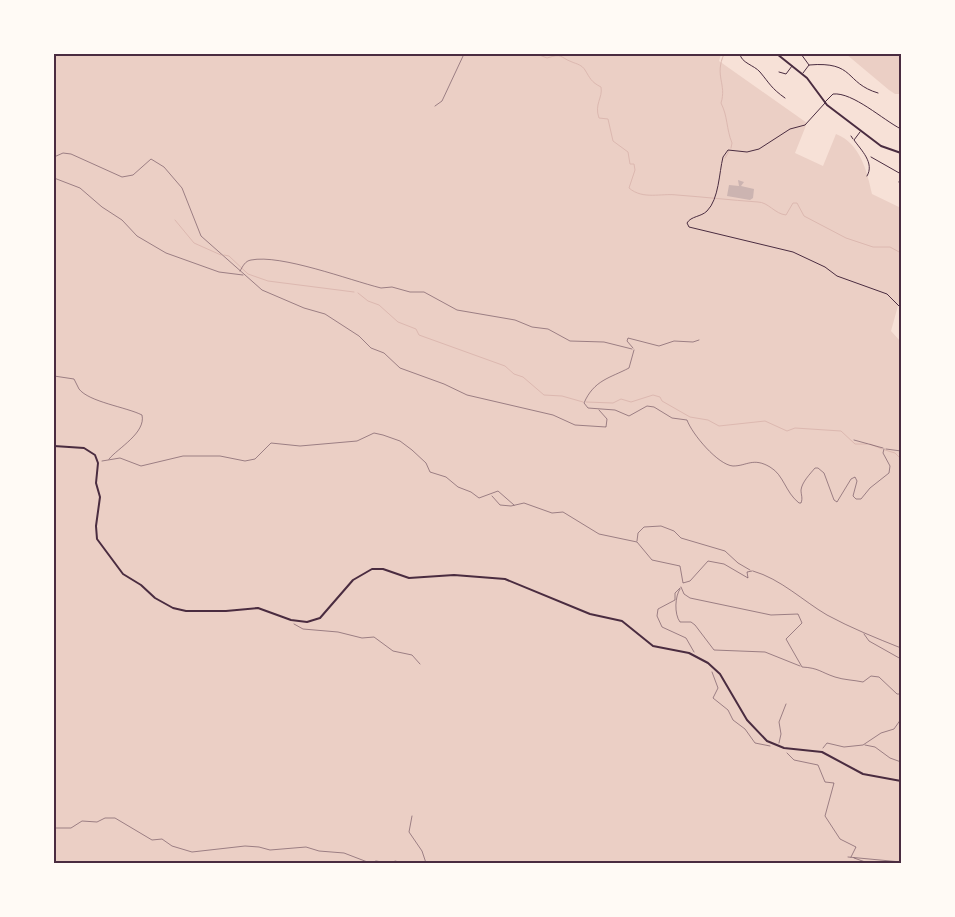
<svg xmlns="http://www.w3.org/2000/svg" width="955" height="917" viewBox="0 0 955 917" font-family="Jost,sans-serif">
<rect width="100%" height="100%" fill="#f7e1d7"/>
<!-- green -->
<path fill="#ebcfc5" d="M54 54H721L719 61 807 123 795 153 823 166 836 134C860 143 867 171 872 194L901 208V303L899 302 891 331 901 342V863H54Z
M846 54H901V94H895L889 90Z"/>
<g fill="none" stroke-linecap="round" stroke-linejoin="round">
<!-- stream -->
<path stroke="#dcb8b0" stroke-width="1" d="M537 54 547 58C563 53 559 57 572 62 577 64 582 65 585 70 590 78 591 82 601 87 603 98 594 104 599 118L608 119 613 141 628 152 630 164H634L635 170 629 188C643 200 661 193 677 195 704 197 730 200 758 202 768 202 775 214 786 215L793 203H797L804 216 846 238 873 247H890L901 253
M724 54C714 76 727 84 721 103 728 117 726 128 732 143L731 148
M725 158 729 151
M175 220 194 243 221 255
M224 255 229 256 248 274 268 281 354 292
M358 293 368 301 379 305 398 322 416 329 419 335 505 366 514 374 523 377 544 395 562 396 583 402
M586 402 613 403 621 399 631 402 653 395 660 397 662 401 690 417 708 420 719 426 765 421 787 431 795 428 841 431 855 444H867
M870 444 882 449
M885 450 895 453 901 459"/>
</g>
<!-- building -->
<path fill="#ccb4b1" d="M738 180 744 182 741 186 754 189 753 198 750 200 727 196 729 185 739 186Z"/>
<g fill="none" stroke-linecap="round" stroke-linejoin="round">
<!-- path -->
<path stroke="#4a2c40" stroke-width="0.5" d="M435 106 442 101 464 54
M54 157 63 153 71 154 122 177 133 175 151 159 164 167 182 188 201 236 262 290 304 308 325 314 359 336 371 348 384 353 400 368 444 384 467 395 553 415 575 425 606 427 607 419 599 410
M54 178 80 188 102 207 122 220 137 236 166 253 219 272 243 275
M240 271C243 266 245 261 251 260 281 254 349 280 381 288L392 287 410 292H424L457 310 515 320 532 327 548 329 570 341 604 342 632 349
M633 348 627 341 628 338 659 346 674 341 693 342 699 340
M634 350 629 368C610 378 594 380 584 403L588 408 615 410 629 416 647 406 654 407 672 418 687 420C692 434 718 465 733 466 747 466 753 457 770 467 784 475 785 492 799 503H801C803 498 801 495 801 490 802 482 810 474 815 468H818L824 473 834 500 837 502 851 479 855 477 857 481 853 496 856 499H861L870 488 889 473 890 466 883 453 884 449
M54 376 74 379C76 382 77 386 79 389 89 402 126 407 142 415 146 433 118 448 109 459
M854 440 883 448
M886 449 901 451
M102 461 120 458 141 466 183 456H220L245 461 255 459 271 443 300 446 357 441 374 433 383 435 400 441 412 450 426 463 430 472 446 477 458 487 471 492 479 498 498 491 514 505
M492 496 500 505 511 506 524 503 552 513 563 512 599 534 637 542 652 560 680 566 683 583 690 581 708 561 724 564 748 578 747 572 752 571
M637 541 638 533 644 527 661 526 674 531 681 538 725 551 738 563 750 570
M753 571C781 579 803 601 827 615 851 628 876 638 901 648
M681 587 684 594 690 598 771 615 798 614 802 623 786 639 802 667C819 668 820 672 835 677 844 680 854 680 863 682L871 676 879 677 897 694H901
M680 588 675 593V600L658 609 657 616 662 627 686 638 694 652
M680 589C675 596 674 614 680 622H691L695 625 714 650 765 652 800 666
M294 624 303 629 338 632 362 638 374 637 393 651 412 655 420 664
M864 634 869 641 901 659
M712 672 718 688 713 698 728 710 733 720 745 729 755 743 770 746
M779 743 781 734 779 722 786 704
M865 745 875 747 890 758 901 762
M823 748 827 743 844 747 863 745 881 733 894 729 901 719
M787 753 794 760 818 765 825 782 834 783 825 816 840 839 856 847 851 857
M412 816 409 832 422 851 426 863
M54 828H71L82 821 97 822 105 818H115L152 840 162 839 172 846 192 852 245 846 259 847 270 850 306 847 319 851 344 853 370 863 376 861 388 863
M848 857 901 862
M854 858 868 863
M392 863 395 861 403 863"/>
<!-- minor -->
<path stroke="#4a2c40" stroke-width="1" d="M740 54C741 63 754 65 760 72 770 84 771 88 785 98
M801 54 809 65
M779 72 786 74 792 66
M803 73 809 65C856 61 844 83 878 93
M825 102 833 94C853 92 883 120 901 129
M825 103 805 125 790 129 759 149 747 152 728 150 723 157C719 173 719 199 707 211 701 217 691 216 687 223L689 227 793 252 825 267 837 276 887 294 901 308
M860 132 854 140C861 150 875 163 867 176
M851 136 853 139
M871 157 901 174
M901 176 899 182 901 186"/>
<!-- tertiary -->
<path stroke="#4a2c40" stroke-width="2" d="M777 54 807 78 827 105 881 146 901 153"/>
<!-- secondary -->
<path stroke="#4a2c40" stroke-width="2" d="M54 446 84 448 95 455 98 463 96 483 100 497 96 526 97 539 123 574 141 585 155 598 173 608 186 611H226L258 608 291 620 307 622 320 618 353 580 372 569H383L409 578 454 575 505 579 590 614 622 621 653 646 689 653 708 663 720 674 747 720 767 741 784 748 822 752 863 774 901 781"/>
</g>
<!-- border -->
<rect width="955" height="917" fill="none" stroke="#fffaf5" stroke-width="110"/>
<rect x="55" y="55" width="845" height="807" fill="none" stroke="#4a2c40" stroke-width="2"/>
</svg>
